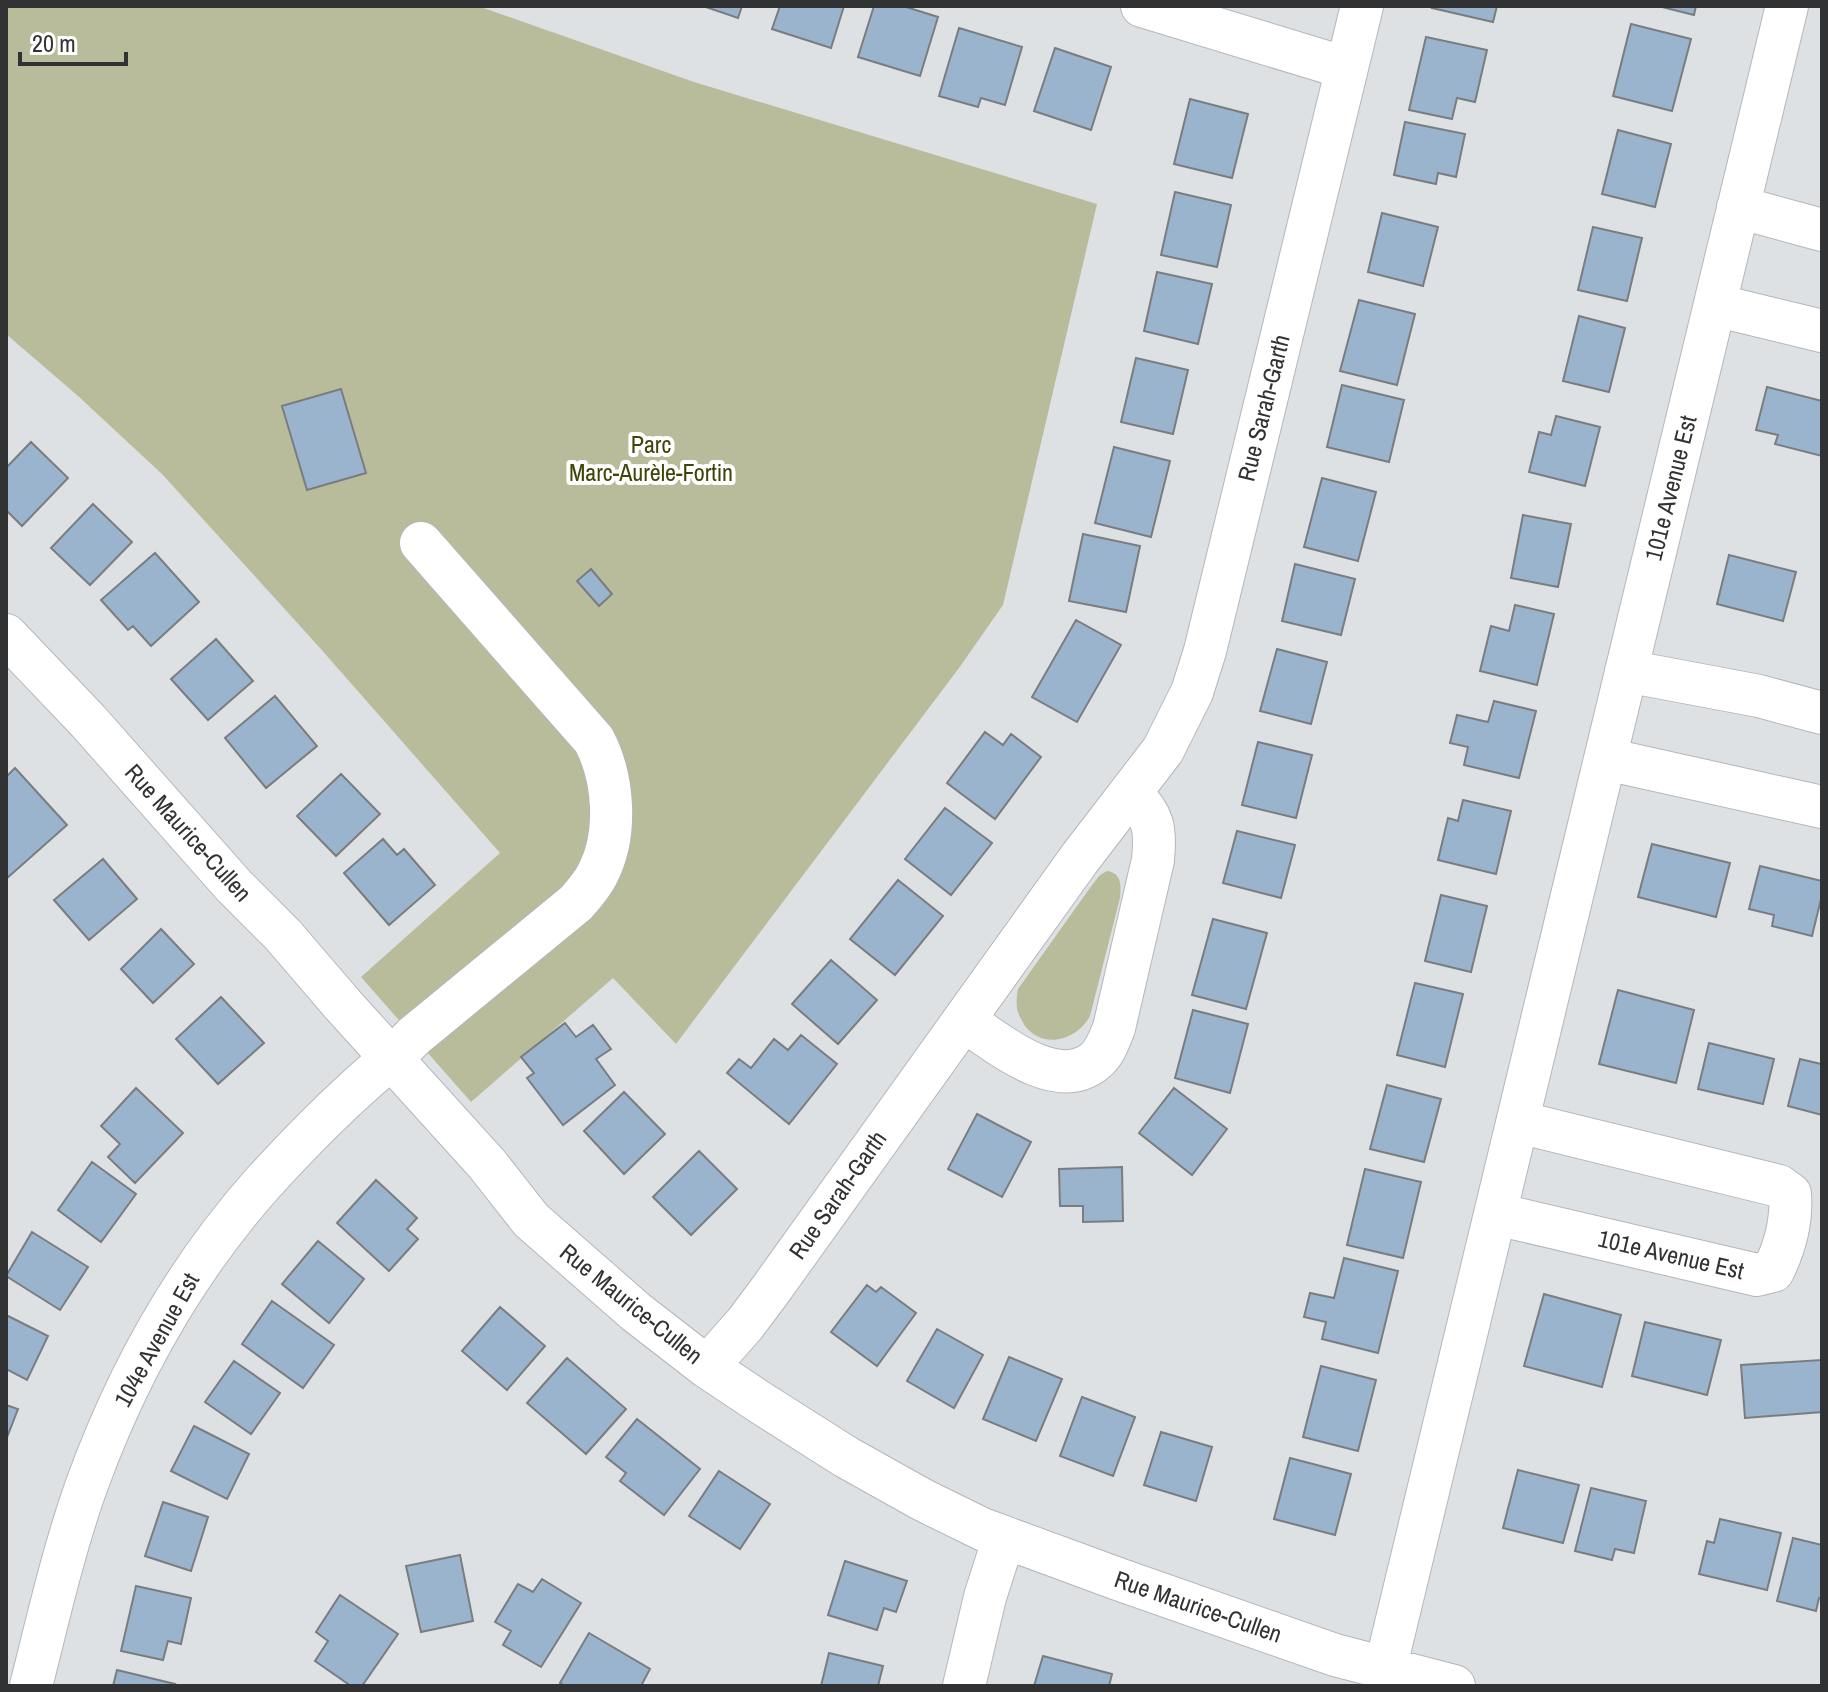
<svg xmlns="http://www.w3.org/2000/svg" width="1828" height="1692" viewBox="0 0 1828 1692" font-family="'Archivo Narrow',sans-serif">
<rect width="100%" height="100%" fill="#dde1e4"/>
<!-- green -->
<path fill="#b9bc9b" d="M6 6H478L694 82 1097 204 1003 605 959 668 676 1044 613 978 471 1102 361 977 500 853 320 648 162 474 78 396 6 334Z
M1107 871C1122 873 1121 886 1120 898L1090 1016C1077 1040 1044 1050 1025 1026 1022 1020 1018 1015 1017 1008 1016 1002 1017 995 1018 989L1092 885 1100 875Z"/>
<!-- building -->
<path fill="#9bb4ce" stroke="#7a7d80" stroke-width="2" d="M703 6H742L738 18Z
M780 6H844L831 48 772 29Z
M874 6H903L938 17 920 76 858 57Z
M1433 6H1497L1493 22 1432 8Z
M1658 6H1696L1694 15Z
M1631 24 1691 39 1672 111 1613 96Z
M959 28 1022 47 1005 105 981 98 978 107 939 96Z
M1426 37 1487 50 1475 102 1457 98 1452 119 1409 110Z
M1055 48 1111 67 1091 130 1034 111Z
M1190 99 1248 114 1232 178 1174 164Z
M1405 122 1465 134 1456 177 1438 173 1436 184 1394 175Z
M1618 130 1671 144 1655 207 1602 194Z
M1175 192 1231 205 1217 267 1161 255Z
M1382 213 1438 227 1423 286 1368 272Z
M1593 227 1642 238 1627 301 1578 290Z
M1157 272 1212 284 1198 344 1144 331Z
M1359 300 1415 314 1397 385 1340 371Z
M1579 316 1625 328 1609 392 1563 381Z
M1136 358 1188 370 1173 434 1121 422Z
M1342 385 1404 400 1389 462 1327 447Z
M1767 387 1822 401V456L1775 444 1778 435 1756 430Z
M341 389 366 473 307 490 282 406Z
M1556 416 1600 427 1585 486 1529 472 1539 432 1551 435Z
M31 442 68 478 22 526 6 510V468Z
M1114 447 1170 461 1151 537 1095 523Z
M1322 478 1376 492 1358 561 1304 547Z
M93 504 132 542 90 585 51 548Z
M1523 515 1571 524 1558 587 1511 578Z
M1083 534 1140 546 1126 612 1069 601Z
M155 553 199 602 151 646 133 626 128 630 101 600Z
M1729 555 1796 572 1783 621 1717 604Z
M1295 564 1355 579 1341 635 1282 621Z
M591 569 612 594 599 606 577 581Z
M1515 605 1554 614 1537 685 1480 671 1491 626 1509 631Z
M1076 620 1121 645 1077 722 1032 697Z
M216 639 253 681 208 720 171 679Z
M1277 649 1327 662 1311 724 1260 711Z
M275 696 317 746 266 788 225 738Z
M1494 701 1536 711 1519 778 1464 765 1468 747 1450 743 1457 715 1488 722Z
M985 732 1003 745 1011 734 1041 757 995 819 947 783Z
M1258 742 1312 755 1296 818 1242 805Z
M15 768 67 825 6 879V777Z
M341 774 380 814 336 856 297 816Z
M1463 800 1511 811 1496 874 1438 860 1448 818 1458 821Z
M945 808 992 843 951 895 905 859Z
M1237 831 1295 845 1281 898 1223 883Z
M383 839 397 855 404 849 435 885 389 925 344 873Z
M1652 844 1730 863 1716 917 1638 897Z
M103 859 137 899 89 940 54 900Z
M1760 866 1822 881V895L1812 936 1772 926 1774 915 1749 909Z
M898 880 943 916 895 975 850 939Z
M1441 895 1487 906 1471 972 1425 961Z
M1213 919 1267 933 1246 1009 1192 995Z
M161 929 194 964 153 1003 121 969Z
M831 960 877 1000 838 1044 792 1004Z
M1415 983 1463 994 1445 1067 1397 1055Z
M1618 990 1694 1010 1676 1083 1599 1064Z
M221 997 264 1043 218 1084 176 1039Z
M1193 1010 1248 1024 1230 1093 1175 1078Z
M565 1023 576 1037 593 1025 611 1049 596 1059 615 1085 563 1125 527 1078 534 1073 521 1057Z
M801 1035 837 1064 789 1124 727 1073 739 1059 751 1068 774 1039 788 1050Z
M1709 1043 1774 1059 1763 1104 1698 1089Z
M1800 1059 1821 1064 1822 1060V1115L1788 1106Z
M1387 1085 1441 1099 1424 1162 1370 1149Z
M136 1088 183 1133 135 1183 108 1157 120 1144 101 1126Z
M1174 1088 1227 1129 1192 1175 1139 1133Z
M624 1092 665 1134 624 1174 584 1131Z
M977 1114 1031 1142 1002 1197 948 1169Z
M699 1151 737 1189 691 1235 653 1197Z
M92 1162 136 1194 101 1242 58 1210Z
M1122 1167 1123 1221 1083 1222V1206H1060L1059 1169Z
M1365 1169 1421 1182 1403 1258 1347 1245Z
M376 1180 417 1218 407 1229 418 1239 389 1271 337 1223Z
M32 1232 88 1267 60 1310 6 1276Z
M318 1241 364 1279 329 1323 282 1284Z
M1344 1258 1398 1271 1378 1353 1322 1339 1326 1322 1304 1317 1310 1293 1334 1298Z
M867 1285 876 1292 881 1287 916 1313 877 1366 831 1332Z
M1544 1294 1621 1315 1602 1387 1524 1366Z
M272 1301 334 1345 303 1388 242 1344Z
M500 1307 545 1346 507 1390 462 1351Z
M6 1315 48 1336 27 1380 6 1369Z
M1645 1322 1721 1340 1707 1395 1632 1376Z
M937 1329 983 1355 954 1408 907 1381Z
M1009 1357 1062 1379 1036 1441 983 1419Z
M567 1358 626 1409 586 1454 527 1403Z
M1822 1360V1412L1745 1418 1741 1365Z
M234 1361 280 1393 251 1434 205 1402Z
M1321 1366 1376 1380 1358 1451 1303 1437Z
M1082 1397 1135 1417 1113 1476 1060 1456Z
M6 1405 18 1409 6 1440Z
M637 1419 700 1469 664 1515 620 1481 626 1473 606 1457Z
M194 1426 249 1454 227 1499 171 1471Z
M1161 1432 1212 1447 1196 1501 1144 1485Z
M1290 1458 1351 1474 1335 1535 1274 1519Z
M1518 1470 1579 1485 1563 1543 1503 1528Z
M719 1471 770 1504 740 1549 689 1516Z
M1591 1488 1646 1501 1634 1553 1615 1549 1612 1560 1575 1551Z
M163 1502 208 1517 191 1571 145 1556Z
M1720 1519 1781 1533 1767 1590 1699 1574 1707 1541 1714 1543Z
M1793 1538 1822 1545V1599L1819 1598 1816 1611 1777 1601Z
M460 1555 473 1621 421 1632 406 1566Z
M845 1561 907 1581 896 1612 884 1608 877 1630 828 1615Z
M542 1579 581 1603 541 1667 503 1645 511 1631 495 1622 518 1584 533 1592Z
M136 1586 191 1598 181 1644 168 1641 163 1660 121 1651Z
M340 1595 398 1634 362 1686H351L315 1661 328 1641 316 1632Z
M589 1633 650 1669 641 1686H565L560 1683Z
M829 1653 883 1666 878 1686H821Z
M1043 1656 1112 1674 1109 1686H1034Z
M117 1670 175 1684 174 1686H113Z"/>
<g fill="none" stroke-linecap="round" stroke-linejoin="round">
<!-- minor casing -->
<g stroke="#b4b7ba" stroke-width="44">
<path id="minor" d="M1142 6 1346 68
M1738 207 1822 230
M1715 305 1822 331
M6 635 88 721 234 886 283 935 343 1005 487 1164 531 1220 636 1312 707 1367 761 1403 846 1457 923 1500 982 1529 1118 1579 1335 1655 1454 1686
M1626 671 1759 696 1822 713
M1606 759 1822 807
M964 1020C996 1042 1056 1093 1095 1061 1105 1053 1109 1040 1114 1028L1153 860C1156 829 1154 815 1130 793
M1496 1214 1757 1275 1773 1271C1785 1247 1792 1221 1790 1194L1779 1186 1518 1122
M707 1367 745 1324 769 1292 1080 858 1163 750 1192 692 1205 651 1362 6
M31 1686C48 1619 63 1552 86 1487 126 1376 184 1272 262 1184 292 1151 323 1119 356 1089 375 1071 396 1055 414 1036L576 903C584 894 593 884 598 873 618 834 614 778 594 740L421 543
M964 1686 985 1597 1004 1538
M1381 1686 1787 6"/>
</g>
<!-- minor -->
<use href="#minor" stroke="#fff" stroke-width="42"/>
</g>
<g text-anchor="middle" stroke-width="8" stroke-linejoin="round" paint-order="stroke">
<!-- street labels -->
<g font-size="24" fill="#313233" stroke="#fff">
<text transform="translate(1264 408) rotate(-76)" y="8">Rue Sarah-Garth</text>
<text transform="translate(1671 488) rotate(-76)" y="8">101e Avenue Est</text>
<text transform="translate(188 833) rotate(48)" y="8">Rue Maurice-Cullen</text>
<text transform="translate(838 1195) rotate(-55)" y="8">Rue Sarah-Garth</text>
<text transform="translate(1671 1255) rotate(13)" y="8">101e Avenue Est</text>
<text transform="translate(631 1304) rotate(39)" y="8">Rue Maurice-Cullen</text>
<text transform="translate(157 1340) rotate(-61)" y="8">104e Avenue Est</text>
<text transform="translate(1198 1607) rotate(19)" y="8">Rue Maurice-Cullen</text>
</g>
<!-- park labels -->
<g font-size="24" fill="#414307" stroke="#fff">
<text x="651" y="453">Parc<tspan x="651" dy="28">Marc-Aurèle-Fortin</tspan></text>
</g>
</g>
<!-- border -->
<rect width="1828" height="1692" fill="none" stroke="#313233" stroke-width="16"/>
<!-- scale -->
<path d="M20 52v12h106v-12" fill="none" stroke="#313233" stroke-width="4"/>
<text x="32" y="52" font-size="24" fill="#313233" stroke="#ffffff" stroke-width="6" paint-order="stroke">20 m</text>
</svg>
